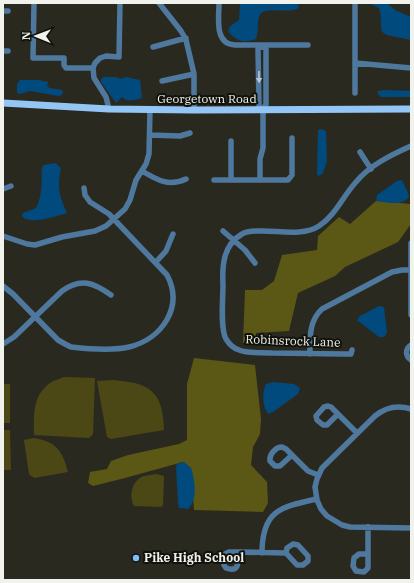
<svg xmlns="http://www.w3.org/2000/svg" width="414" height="583" viewBox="0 0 414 583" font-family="'IBM Plex Serif',serif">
<rect width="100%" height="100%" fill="#2a291f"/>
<!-- green -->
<path fill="#4c4816" d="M64 377 95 378 93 434 89 438 34 435C34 415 32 396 50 383 54 380 60 379 64 377Z
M113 380C150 383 163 391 164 430L111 439 107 437 97 381Z
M3 384H10V423H3Z
M3 430H10L11 470H3Z
M34 438C55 441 63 451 68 472L34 478 29 474 24 440Z
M156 474 164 476 163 505 161 507 134 506C129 497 131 484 140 478 144 475 151 475 156 474Z"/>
<!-- forest -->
<path fill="#5b5714" d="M376 201 411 204V224L398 242 345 267 335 276 298 293 289 331 256 333V343H243L245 290H262L274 281 282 255 317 250 318 236 339 217 350 224Z
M194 358 255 365 261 419 260 434 253 447 251 465 267 482 268 503 263 512 194 510 191 468 183 462 125 478 93 486 88 483 90 472 107 469 111 461 128 455 179 444 187 440V384Z"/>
<!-- water -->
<path fill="#004a7d" d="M240 3H298L299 8C287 15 262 4 259 17 257 24 259 30 256 39 243 43 237 42 228 31L230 26 239 20Z
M369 3H387L395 10 411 17V40L387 35 382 32C380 24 382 16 379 8Z
M104 77H115L121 79 126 77 140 80 142 98C135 100 127 103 122 97L116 103 101 82V79Z
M20 80H39L48 82 47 86 50 88 62 90 63 93 62 95 58 96 30 91 20 94 17 93V84Z
M384 90 411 91V97H381L378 94V91Z
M321 129 326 131 327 161 323 173 319 176 317 175 318 130Z
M55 163 61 168C57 187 59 196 67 213 56 216 29 226 22 216L23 213 36 208C43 196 41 180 42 167L44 165Z
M402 180 408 193 409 197C400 207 387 202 376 201L377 195 397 181Z
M379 306 384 307 387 333 384 337H379L357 320 360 316Z
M273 382 294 384 300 388 298 394 273 412 268 414C262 406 262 392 266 384Z
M184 462 191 468C195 481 198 499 188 509L179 508 178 503 176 467 177 464Z"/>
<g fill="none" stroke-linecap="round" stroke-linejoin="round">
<!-- minor -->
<path stroke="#4f789e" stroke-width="5.5" d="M34 3 33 58H64V65L66 68H93
M159 3 181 31 186 40 194 74V110
M219 3C219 18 214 44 235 45H308
M355 3V93
M3 11H8
M262 46 258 49 259 106 263 108
M153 47 186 38
M3 51H8
M355 63 411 68
M162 81 194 74
M109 109 106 97 94 78 93 68 95 63 100 58 106 56 119 57 120 3
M150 135 180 136 190 133
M231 141V180
M360 152 371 169
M142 171C157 180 169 187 186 179
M214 180H288L292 175V138
M260 180V159L263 148V108L266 105V49L262 46V45
M3 189 11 186
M223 231 245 250 255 263
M3 236 27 244 35 245 62 237 95 231 106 226 125 209 130 200 136 180 146 164 149 154 150 110
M411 243V315
M156 262 166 251 173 234
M3 286 13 294 58 340 65 344 71 347C89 349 112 351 129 347 162 339 184 307 167 275L109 214 90 202 85 195 84 188
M3 344 14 337 62 291C81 277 94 283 111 295
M411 345C405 349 405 356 411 360
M352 350 351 354C325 354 299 353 272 353 262 352 249 354 239 350 233 348 229 344 226 339 220 328 223 298 223 285 222 266 223 245 242 234 248 230 256 231 263 231 280 231 304 236 319 226 335 216 343 196 356 182 370 165 391 155 411 146
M310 354C310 337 309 321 322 309L392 272 402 270H411
M328 406 331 407 338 414 327 425H323L317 420 316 416 324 407Z
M411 409C398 405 386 407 375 416L322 468 317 479 315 487 317 500 321 509 327 516 342 525 350 527 411 528
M338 414 357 433
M282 447 286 449 292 455 280 466H275L270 461C269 454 276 447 282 447Z
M292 455 308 471 318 475
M293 544 298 545 308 556V561L303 565H297L286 553 287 548Z
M229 552H238C238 562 240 573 226 568L224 565 225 554Z
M238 552 286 553
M262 553C262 510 281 507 316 499
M359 554H368V568L364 572 356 571 353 566 354 558Z
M368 554V527"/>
<!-- major -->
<path stroke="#94c6f5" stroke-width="7" d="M3 103 109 109 194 110 411 109"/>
</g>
<!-- one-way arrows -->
<defs><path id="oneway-solid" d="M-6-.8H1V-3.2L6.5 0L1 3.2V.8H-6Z"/></defs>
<use fill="#b9c7d1" href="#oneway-solid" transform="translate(259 77) rotate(89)"/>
<!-- markers -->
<circle fill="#7dbef9" stroke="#12120d" stroke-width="1.5" cx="136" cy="558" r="4"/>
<g text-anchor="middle" stroke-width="4" stroke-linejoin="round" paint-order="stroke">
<!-- street labels -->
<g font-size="12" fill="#f2f2ec" stroke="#12120d">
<text x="207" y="103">Georgetown Road</text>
<text transform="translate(293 341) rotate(2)" y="4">Robinsrock Lane</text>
</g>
<!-- poi labels -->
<g font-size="12" font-weight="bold" fill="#f2f2ec" stroke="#12120d" text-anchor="start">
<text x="144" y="562">Pike High School</text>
</g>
</g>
<!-- border -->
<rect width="414" height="583" fill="none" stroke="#f2f2ec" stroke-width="8"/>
<!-- north arrow -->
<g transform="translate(36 36) rotate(271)" stroke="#12120d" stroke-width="3" paint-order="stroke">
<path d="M0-3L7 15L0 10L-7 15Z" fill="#f2f2ec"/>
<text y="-6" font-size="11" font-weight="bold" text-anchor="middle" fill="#f2f2ec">N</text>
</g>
</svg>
